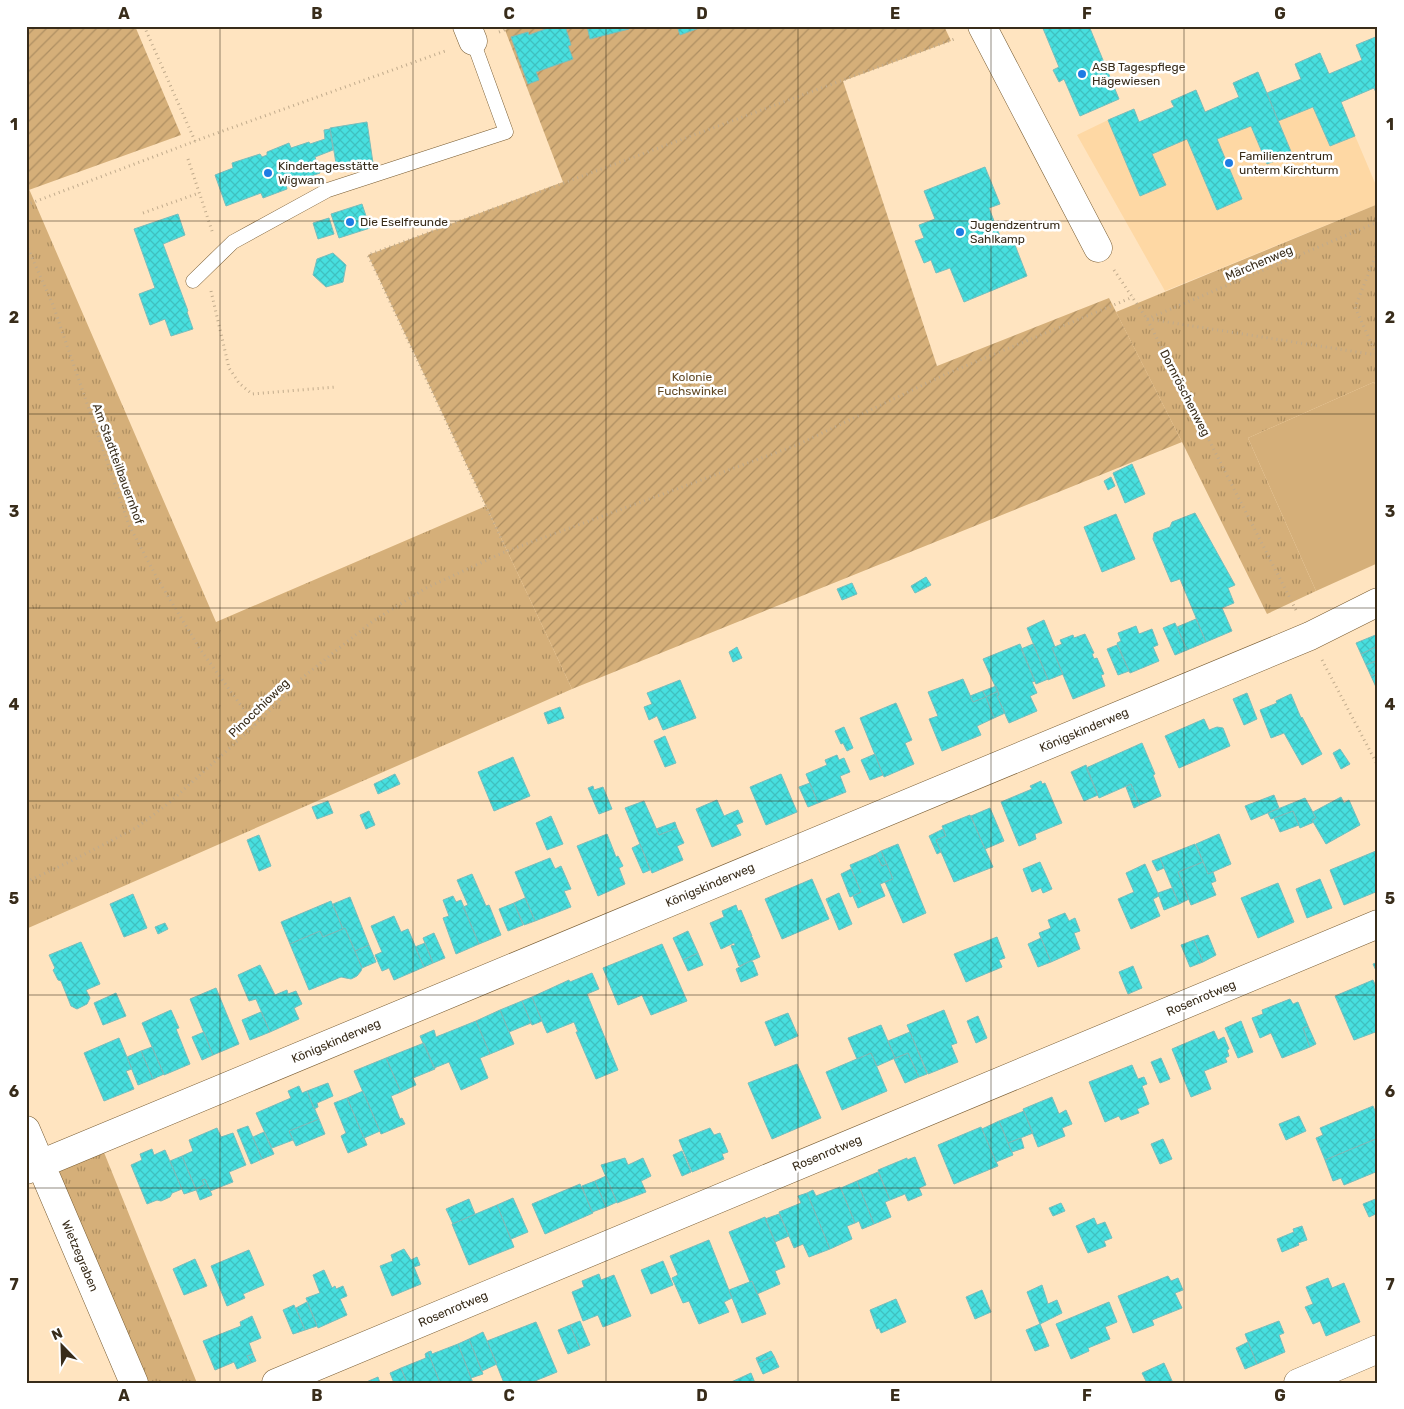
<svg xmlns="http://www.w3.org/2000/svg" width="1404" height="1409" viewBox="0 0 1404 1409" font-family="Rubik,sans-serif">
<defs>
<pattern id="park-tufts" width="24" height="20" patternUnits="userSpaceOnUse" patternTransform="scale(1.25)"><rect width="24" height="20" fill="#d5af79"/><path d="M3 7l-1-3M5 7V3M7 7l1-3M15 17l-1-3M17 17v-4M19 17l1-3" fill="none" stroke="#ae8f62"/></pattern>
<pattern id="garden-furrows" width="10" height="10" patternUnits="userSpaceOnUse" patternTransform="scale(1.25)"><rect width="10" height="10" fill="#d5af79"/><path d="M-1 1l2-2M0 10L10 0M9 11l2-2" fill="none" stroke="#ae8f62"/></pattern>
<pattern id="building-cross-hatch" width="8" height="8" patternUnits="userSpaceOnUse" patternTransform="scale(1.25)"><rect width="8" height="8" fill="#47dfdf"/><path d="M0 0l8 8M0 8l8-8" fill="none" stroke="#3fc0bf"/></pattern>
</defs>
<rect width="100%" height="100%" fill="#ffe4c0"/>
<!-- built -->
<path fill="#fed8a4" d="M1320 53 1378 190V204L1165 291 1077 135 1108 120 1139 122 1174 107 1171 101 1196 90 1206 112 1239 97 1233 83 1258 72 1267 93 1301 79 1295 64Z"/>
<!-- park -->
<path fill="url(#park-tufts)" d="M26 182 216 622 486 506 572 689 26 929Z
M1378 204V390L1374 382 1248 438 1316 591 1267 614 1182 442 1116 312Z
M99 1140 197 1383H134L41 1164Z"/>
<!-- garden -->
<path fill="url(#garden-furrows)" d="M26 26H135L181 135 26 191Z
M514 26H944L951 41 843 81 937 366 1109 298 1182 442 572 689 368 255 563 182 505 30Z"/>
<!-- pitch -->
<path fill="#d5af79" d="M1374 382 1378 390V563L1316 591 1248 438Z"/>
<!-- building -->
<path fill="url(#building-cross-hatch)" stroke="#79bdbc" d="M554 26H565L571 45 568 46 573 59 536 72 539 80 528 84 511 37 528 32 529 35Z
M587 26H628L629 29 590 39Z
M677 26H702V27L680 35Z
M1042 26H1089L1119 99 1080 116 1064 79 1059 82 1053 70 1059 67Z
M1378 36V97L1374 88 1341 102 1355 136 1330 146 1313 107 1278 121 1267 93 1301 79 1295 64 1320 53 1329 74 1362 60 1356 45Z
M1258 72 1292 154 1267 164 1251 126 1217 139 1242 199 1217 210 1187 139 1152 154 1166 185 1140 196 1108 120 1134 109 1139 122 1174 107 1171 101 1196 90 1205 112 1239 97 1233 83Z
M367 122 373 163 337 169 330 128Z
M330 129 333 150 315 157 320 173 286 185 287 189 263 198 261 193 226 206 215 175 233 168 232 163 260 154 262 157 267 155V152L289 143 291 148 309 142 310 144 325 139 324 130Z
M985 167 1000 204 989 208 1003 244 1013 240 1027 276 964 302 950 268 936 273 931 260 924 263 915 241 924 238 919 225 935 219 924 191Z
M362 204 370 228 339 238 331 214Z
M178 214 185 235 163 244 188 311 187 312 193 329 171 336 165 319 150 325 139 294 155 288 134 229Z
M329 218 334 234 318 239 313 223Z
M333 253 346 265 343 282 326 287 313 275 317 259Z
M1132 464 1145 494 1125 503 1113 473Z
M1111 477 1115 486 1108 490 1104 481Z
M1195 513 1235 585 1228 588 1234 603 1222 608 1232 631 1206 642 1180 579 1171 582 1153 539 1154 533 1170 527 1172 522Z
M1116 514 1135 559 1102 572 1084 527Z
M926 577 931 585 915 593 911 586Z
M852 583 857 594 842 600 837 589Z
M1196 619 1206 642 1187 650 1177 627Z
M1044 620 1055 647 1052 648 1063 674 1048 680 1027 628Z
M1175 623 1187 650 1175 655 1163 628Z
M1136 626 1139 634 1152 629 1158 645 1153 647 1159 661 1130 673 1117 643 1121 641 1118 633Z
M1085 634 1094 653 1092 654 1094 659 1097 658 1104 674 1101 675 1105 686 1073 699 1052 648 1062 644 1060 640 1073 635 1074 638Z
M1378 634V646L1361 654 1356 643Z
M1020 644 1035 681 1032 682 1037 693 1030 696 1037 711 1009 723 997 696 999 695 983 659Z
M1033 644 1048 679 1036 684 1021 649Z
M1117 645 1129 671 1118 675 1107 649Z
M1378 646V660L1366 665 1361 654Z
M737 647 742 658 733 662 729 652Z
M1378 660V673L1371 676 1366 665Z
M1378 673V686L1376 687 1371 676Z
M963 679 973 702 986 697 994 718 977 726 981 735 942 751 929 719 938 716 928 692Z
M680 680 696 718 663 730 657 716 649 720 644 707 652 704 647 693Z
M996 686 998 691 986 697 983 691Z
M983 691 986 697 973 702 970 696Z
M998 691 999 695 997 696 1005 713 994 718 986 697Z
M1247 693 1257 719 1244 725 1233 699Z
M1291 694 1301 718 1302 717 1322 754 1302 765 1284 733 1271 738 1260 710 1277 703 1276 701Z
M896 703 912 740 905 743 914 764 884 777 860 718Z
M560 707 564 718 548 724 544 713Z
M1204 719 1209 730 1217 727 1223 728 1230 746 1179 768 1165 736Z
M844 727 853 748 847 751 843 743 841 744 835 731Z
M665 736 676 763 665 767 654 741Z
M1142 743 1155 774 1153 775 1161 796 1140 805 1131 784 1099 798 1086 768Z
M1340 749 1350 764 1341 769 1333 753Z
M875 754 883 775 870 780 861 760Z
M837 755 839 760 844 758 850 772 840 776 846 792 818 803 806 774 827 765 825 760Z
M513 757 530 796 494 811 478 772Z
M1086 765 1098 795 1084 801 1071 772Z
M395 774 400 784 378 794 374 784Z
M781 774 797 812 766 825 750 787Z
M1041 781 1042 784 1045 783 1062 823 1035 834 1036 839 1019 846 1001 802 1032 789 1030 786Z
M810 783 818 803 808 807 799 787Z
M1131 784 1140 805 1134 808 1126 787Z
M593 786 594 790 603 787 612 809 599 814 588 788Z
M1274 795 1279 808 1251 820 1245 806Z
M1341 797 1344 803 1349 800 1360 825 1326 844 1312 820 1316 818 1313 812Z
M1305 798 1316 818 1312 820 1314 822 1300 828 1293 811 1271 819 1268 813Z
M717 800 724 816 738 810 743 822 736 825 741 835 712 847 696 809Z
M328 801 333 813 317 819 312 807Z
M644 801 659 835 677 828 684 843 677 846 683 860 652 873 625 808Z
M990 808 1004 841 985 849 971 816Z
M369 811 375 825 366 829 360 815Z
M1293 811 1299 825 1280 832 1274 818Z
M970 815 993 867 954 882 936 840 946 836 942 826Z
M551 816 563 844 547 850 536 823Z
M675 822 677 828 659 835 656 829Z
M943 829 946 836 936 840 941 852 937 854 929 836Z
M607 834 616 857 618 856 623 866 619 868 625 884 598 896 577 846Z
M1219 834 1231 864 1208 874 1196 844Z
M259 835 271 866 259 871 247 840Z
M640 844 650 870 643 873 632 848Z
M898 844 926 913 903 923 885 882 893 879 881 851Z
M1195 844 1203 862 1178 872 1189 899 1179 904 1160 858Z
M881 851 887 864 882 866 876 854Z
M1376 851 1378 856V891L1344 905 1330 870Z
M876 854 882 866 887 864 893 879 880 884 885 896 858 908 853 896 861 892 850 865Z
M550 858 555 869 561 866 571 889 564 891 571 907 535 921 515 872Z
M1160 858 1164 868 1157 871 1152 861Z
M1040 862 1052 889 1043 893 1041 888 1032 892 1023 869Z
M1203 862 1208 874 1213 872 1216 881 1211 883 1216 895 1191 905 1178 872Z
M1145 864 1159 896 1153 899 1160 916 1131 929 1118 899 1134 892 1126 873Z
M851 869 861 892 850 897 841 874Z
M472 874 486 906 489 905 501 935 479 944 463 907 468 905 457 880Z
M812 879 829 919 782 939 765 899Z
M1320 879 1332 908 1307 918 1296 889Z
M1278 883 1294 922 1258 938 1241 898Z
M1172 888 1179 904 1164 910 1158 893Z
M839 893 852 924 839 930 826 899Z
M133 894 147 928 124 937 110 904Z
M453 896 456 902 461 900 479 944 456 954 443 918 449 916 443 900Z
M350 897 369 945 355 951 345 928 343 929 333 904Z
M525 898 535 921 524 925 514 903Z
M331 901 343 929 323 937 320 931 290 944 281 922Z
M514 903 523 925 508 931 499 909Z
M736 905 738 911 741 910 752 936H750L752 937 760 957 739 966 731 946 735 945 734 943 721 949 710 923 724 917 722 911Z
M1065 913 1069 921 1075 918 1080 931 1074 933 1080 949 1051 962 1039 933 1051 928 1048 920Z
M394 916 401 932 408 929 424 967 394 980 389 968 382 971 375 955 382 952 371 926Z
M165 923 168 929 158 934 155 927Z
M345 928 362 968 361 971 357 976 351 979 341 977 309 990 290 944 320 931 323 937Z
M688 931 698 953 683 960 673 938Z
M434 933 445 958 433 963 423 938Z
M1208 935 1216 955 1203 962 1194 940Z
M997 937 1005 958 999 960 1002 967 966 982 954 954Z
M1041 938 1051 962 1038 967 1028 944Z
M1194 940 1203 962 1190 967 1181 945Z
M81 942 100 984 86 990 90 998 87 1004 77 1009 71 1006 61 981 58 980 53 970 55 968 49 955Z
M425 943 433 963 424 967 415 947Z
M662 944 687 1001 651 1015 642 995 618 1005 603 968Z
M369 945 376 962 362 968 355 951Z
M698 953 703 965 688 971 683 960Z
M750 961 753 962 758 975 741 982 736 969Z
M1378 962V975L1373 964Z
M260 965 275 995 287 990 288 994 296 991 302 1004 294 1008 299 1019 270 1032 256 999 249 1001 238 975Z
M1133 966 1142 988 1128 994 1119 972Z
M592 973 599 989 587 994 618 1070 596 1079 576 1032H578L574 1022 547 1033 532 997 569 980 570 982Z
M1373 980 1378 991V1031L1354 1040 1335 996Z
M216 988 239 1044 213 1055 190 999Z
M116 993 126 1016 103 1025 94 1003Z
M532 997 542 1021 532 1025 522 1001Z
M1290 999 1293 1004 1298 1002 1308 1026 1303 1028 1310 1047 1282 1058 1271 1033 1260 1038 1252 1018 1263 1014 1262 1010Z
M522 1001 531 1023 509 1032 500 1010Z
M171 1010 179 1028 176 1029 190 1064 164 1075 142 1023Z
M500 1010 514 1044 490 1054 476 1021Z
M944 1010 957 1043 951 1045 958 1062 928 1074 907 1025Z
M261 1012 270 1032 250 1040 242 1020Z
M788 1013 798 1036 775 1046 765 1022Z
M978 1016 987 1038 976 1043 967 1021Z
M476 1021 490 1054 480 1058 488 1078 461 1090 449 1062 434 1068 420 1036 434 1030 436 1037Z
M1241 1021 1253 1052 1238 1058 1225 1028Z
M881 1025 895 1058 877 1066 871 1053 857 1059 848 1038Z
M1308 1026 1316 1044 1310 1047 1303 1028Z
M1214 1031 1218 1040 1224 1037 1229 1049 1227 1050 1229 1056 1225 1058 1227 1062 1204 1071 1211 1089 1191 1097 1172 1049Z
M204 1032 213 1055 202 1060 192 1037Z
M910 1032 927 1074 919 1077 908 1053 895 1058 888 1041Z
M119 1038 132 1069 126 1071 134 1089 104 1101 84 1053Z
M424 1043 435 1069 413 1078 416 1085 401 1092 386 1058Z
M152 1047 164 1074 153 1079 141 1051Z
M141 1051 153 1079 138 1085 127 1057Z
M871 1053 887 1091 842 1110 826 1072Z
M908 1053 919 1077 905 1083 894 1059Z
M386 1058 401 1092 391 1096 400 1119 402 1118 405 1124 381 1134 354 1071Z
M1161 1058 1170 1079 1160 1083 1151 1062Z
M797 1064 821 1118 772 1139 748 1083Z
M1132 1065 1138 1079 1144 1077 1147 1084 1142 1086 1149 1104 1137 1109 1139 1113 1121 1120 1119 1116 1105 1122 1089 1082Z
M328 1083 333 1096 317 1103 318 1107 314 1109 307 1091Z
M299 1086 302 1093 307 1091 319 1119 289 1131 293 1140 272 1148 256 1113 291 1098 288 1091Z
M363 1091 380 1131 364 1138 347 1098Z
M1052 1097 1059 1114 1066 1110 1072 1124 1062 1128 1065 1136 1038 1147 1023 1109Z
M347 1098 367 1145 348 1153 341 1136 346 1133 334 1103Z
M1373 1106 1378 1118V1138L1325 1160 1316 1138 1323 1135 1320 1128Z
M1024 1111 1033 1133 1008 1143 999 1121Z
M1299 1116 1306 1131 1286 1140 1279 1124Z
M319 1119 325 1134 296 1146 289 1131Z
M999 1121 1013 1155 996 1162 982 1129Z
M248 1126 262 1159 251 1164 237 1130Z
M981 1127 998 1166 954 1184 938 1145Z
M217 1128 221 1137 233 1133 246 1165 229 1172 233 1182 210 1191 205 1179 202 1180 204 1185 196 1189 182 1156 193 1151 189 1140Z
M710 1128 714 1135 720 1133 728 1152 722 1154 724 1159 692 1172 679 1140Z
M264 1132 274 1154 262 1159 253 1137Z
M1021 1138 1024 1148 1012 1152 1008 1143Z
M1378 1138V1171L1344 1185 1341 1178 1333 1181 1325 1160Z
M1163 1139 1172 1159 1160 1164 1151 1144Z
M152 1149 154 1155 165 1150 182 1189 172 1193 170 1197 161 1201 157 1200 147 1204 131 1165 142 1160 140 1154Z
M682 1151 691 1172 682 1176 673 1155Z
M182 1156 196 1190 184 1194 170 1161Z
M915 1157 926 1185 919 1188 922 1195 908 1201 905 1194 890 1200 878 1170 907 1158V1160Z
M625 1158 628 1165 643 1158 651 1176 641 1181 646 1192 617 1203 601 1165Z
M878 1172 890 1200 885 1202 891 1217 874 1224 857 1181Z
M606 1176 617 1202 606 1207 595 1181Z
M205 1179 212 1195 200 1200 196 1189 204 1185 202 1180Z
M595 1181 606 1207 592 1212 582 1186Z
M857 1181 874 1224 862 1229 859 1221 855 1223 841 1188Z
M580 1184 593 1213 545 1234 532 1204Z
M840 1187 855 1223 847 1226 852 1239 830 1249 807 1193 813 1190 816 1196Z
M807 1193 830 1249 809 1257 803 1244 794 1248 779 1212 801 1203 798 1196Z
M513 1198 528 1232 511 1239 497 1205Z
M1378 1198V1213L1369 1217 1363 1204Z
M469 1199 475 1214 453 1224 446 1209Z
M1061 1203 1065 1211 1053 1216 1049 1208Z
M497 1205 514 1247 469 1265 452 1224Z
M779 1214 789 1236 775 1242 765 1219Z
M765 1217 785 1267 775 1271 780 1284 757 1294 752 1281 750 1282 729 1232Z
M1094 1218 1097 1225 1105 1222 1112 1238 1104 1241 1106 1246 1088 1253 1076 1226Z
M1302 1226 1307 1240 1298 1243 1299 1245 1282 1252 1277 1239 1294 1232 1293 1229Z
M709 1240 732 1298 724 1302 729 1312 699 1324 689 1301 683 1303 672 1278 678 1275 670 1256Z
M404 1249 411 1260 417 1257 420 1265 414 1267 421 1284 392 1296 380 1266 393 1261 391 1255Z
M249 1250 264 1285 243 1294 245 1298 227 1306 211 1266Z
M195 1259 207 1286 184 1295 173 1269Z
M663 1261 673 1285 651 1294 641 1270Z
M324 1270 332 1288 335 1286 336 1289 343 1286 347 1296 340 1299 347 1315 318 1328 306 1298 320 1293 313 1275Z
M599 1274 601 1280 614 1275 631 1316 603 1327 598 1315 583 1321 572 1292 584 1287 582 1281Z
M1168 1276 1171 1281 1178 1278 1183 1290 1175 1293 1182 1308 1152 1320 1154 1325 1133 1333 1118 1296Z
M1328 1278 1332 1288 1344 1283 1360 1322 1326 1336 1320 1321 1313 1324 1305 1307 1313 1304 1306 1287Z
M752 1281 766 1314 742 1323 729 1290Z
M1042 1285 1048 1304 1057 1300 1062 1313 1040 1324 1027 1292Z
M982 1290 991 1312 975 1319 966 1297Z
M896 1299 906 1322 881 1333 879 1328 877 1329 870 1310Z
M307 1302 317 1326 305 1330 296 1308Z
M1109 1302 1117 1322 1105 1327 1110 1339 1088 1348 1089 1351 1071 1359 1056 1324Z
M294 1305 305 1330 293 1334 283 1310Z
M252 1316 261 1338 249 1343 253 1354 247 1356 251 1363 237 1369 234 1362 215 1370 203 1341 241 1326 240 1322Z
M580 1321 590 1345 580 1349 570 1325Z
M1279 1321 1284 1333 1279 1335 1285 1352 1257 1364 1245 1334Z
M536 1322 557 1372 530 1383H504L487 1341Z
M1040 1324 1049 1346 1035 1351 1026 1330Z
M570 1325 580 1349 568 1354 558 1330Z
M483 1332 497 1364 482 1371 469 1339Z
M469 1339 483 1374 471 1378 458 1344Z
M1248 1342 1257 1364 1245 1369 1236 1348Z
M458 1344 473 1383H440L428 1352 431 1351 432 1354Z
M771 1351 774 1356 758 1363 756 1358Z
M428 1352 440 1383H407L401 1368 426 1358 425 1354Z
M253 1354 256 1361 251 1363 247 1356Z
M774 1356 779 1367 763 1374 758 1363Z
M1164 1363 1173 1383H1147L1142 1373Z
M401 1368 407 1383H394L390 1373Z
M751 1373 755 1383H729Z
M378 1377 380 1383H364Z"/>
<g fill="none" stroke-linecap="round" stroke-linejoin="round">
<!-- lane casing -->
<g stroke="#785c32" stroke-width="15">
<path id="lane" d="M193 281 233 242 328 190 506 132 473 41"/>
</g>
<!-- street casing -->
<g stroke="#785c32" stroke-width="29">
<path id="street" d="M467 26 473 41
M982 26 1098 248
M26 1130 134 1383
M26 1170 1310 636 1378 602
M276 1383 1378 924
M1298 1383 1378 1349"/>
</g>
<!-- path -->
<path stroke="#c1ab8c" stroke-width="3" stroke-dasharray="1 4" stroke-linecap="butt" d="M144 26 195 141
M499 32 514 26
M188 159 213 234
M26 205 206 137 448 50
M143 213 199 193
M26 244 53 305 129 525 157 578 200 649 255 725
M1114 270 1147 319 1297 612
M211 291 229 368 239 383 252 394 336 387
M1147 319 1378 222
M1148 319 1376 355
M1376 354 1355 307 1378 250
M507 551 368 255 957 38
M1322 660 1378 766
M26 882 69 862 136 828 169 803 255 725 302 678 373 621 426 588 507 551 797 445 946 374 1133 297"/>
<!-- lane -->
<use href="#lane" stroke="#fff" stroke-width="14"/>
<!-- street -->
<use href="#street" stroke="#fff" stroke-width="28"/>
</g>
<!-- grid -->
<path fill="none" stroke="#382c1a" stroke-width="1" stroke-opacity="0.55" d="M220 26V1383M413 26V1383M606 26V1383M798 26V1383M991 26V1383M1184 26V1383M26 221H1378M26 414H1378M26 608H1378M26 801H1378M26 995H1378M26 1188H1378"/>
<!-- markers -->
<g fill="#1e7be4" stroke="#fff" stroke-width="2">
<circle cx="1082" cy="74" r="5"/>
<circle cx="1229" cy="163" r="5"/>
<circle cx="268" cy="173" r="5"/>
<circle cx="350" cy="222" r="5"/>
<circle cx="960" cy="232" r="5"/>
</g>
<g text-anchor="middle" stroke-width="5" stroke-linejoin="round" paint-order="stroke">
<!-- poi labels -->
<g font-size="12" fill="#382c1a" stroke="#fff" text-anchor="start">
<text x="1092" y="71">ASB Tagespflege<tspan x="1092" dy="14">Hägewiesen</tspan></text>
<text x="1239" y="160">Familienzentrum<tspan x="1239" dy="14">unterm Kirchturm</tspan></text>
<text x="278" y="170">Kindertagesstätte<tspan x="278" dy="14">Wigwam</tspan></text>
<text x="360" y="226">Die Eselfreunde</text>
<text x="970" y="229">Jugendzentrum<tspan x="970" dy="14">Sahlkamp</tspan></text>
</g>
<!-- street labels -->
<g font-size="12" fill="#382c1a" stroke="#fff">
<text transform="translate(1259 263) rotate(-23)" y="4">Märchenweg</text>
<text transform="translate(1185 393) rotate(63)" y="4">Dornröschenweg</text>
<text transform="translate(118 464) rotate(70)" y="4">Am Stadtteilbauernhof</text>
<text transform="translate(259 708) rotate(-44)" y="4">Pinocchioweg</text>
<text transform="translate(1084 730) rotate(-23)" y="4">Königskinderweg</text>
<text transform="translate(710 885) rotate(-23)" y="4">Königskinderweg</text>
<text transform="translate(1201 998) rotate(-23)" y="4">Rosenrotweg</text>
<text transform="translate(336 1041) rotate(-23)" y="4">Königskinderweg</text>
<text transform="translate(827 1153) rotate(-23)" y="4">Rosenrotweg</text>
<text transform="translate(80 1256) rotate(67)" y="4">Wietzegraben</text>
<text transform="translate(453 1309) rotate(-23)" y="4">Rosenrotweg</text>
</g>
<!-- park labels -->
<g font-size="12" fill="#624a26" stroke="#fff">
<text x="692" y="381">Kolonie<tspan x="692" dy="14">Fuchswinkel</tspan></text>
</g>
</g>
<!-- border -->
<rect width="1404" height="1409" fill="none" stroke="#ffffff" stroke-width="55"/>
<!-- north arrow -->
<g transform="translate(62 1346) rotate(337)" stroke="#ffffff" stroke-width="4" paint-order="stroke">
<path d="M0-4L9 19L0 12L-9 19Z" fill="#382c1a"/>
<text y="-8" font-size="14" font-weight="bold" text-anchor="middle" fill="#382c1a">N</text>
</g>
<rect x="28" y="28" width="1348" height="1354" fill="none" stroke="#382c1a" stroke-width="2"/>
<g font-size="16" text-anchor="middle" font-weight="bold" fill="#382c1a">
<text x="124" y="19">A</text>
<text x="317" y="19">B</text>
<text x="509" y="19">C</text>
<text x="702" y="19">D</text>
<text x="895" y="19">E</text>
<text x="1087" y="19">F</text>
<text x="1280" y="19">G</text>
<text x="14" y="130">1</text>
<text x="1390" y="130">1</text>
<text x="14" y="323">2</text>
<text x="1390" y="323">2</text>
<text x="14" y="517">3</text>
<text x="1390" y="517">3</text>
<text x="14" y="710">4</text>
<text x="1390" y="710">4</text>
<text x="14" y="904">5</text>
<text x="1390" y="904">5</text>
<text x="14" y="1097">6</text>
<text x="1390" y="1097">6</text>
<text x="14" y="1290">7</text>
<text x="1390" y="1290">7</text>
<text x="124" y="1401">A</text>
<text x="317" y="1401">B</text>
<text x="509" y="1401">C</text>
<text x="702" y="1401">D</text>
<text x="895" y="1401">E</text>
<text x="1087" y="1401">F</text>
<text x="1280" y="1401">G</text>
</g>
</svg>
